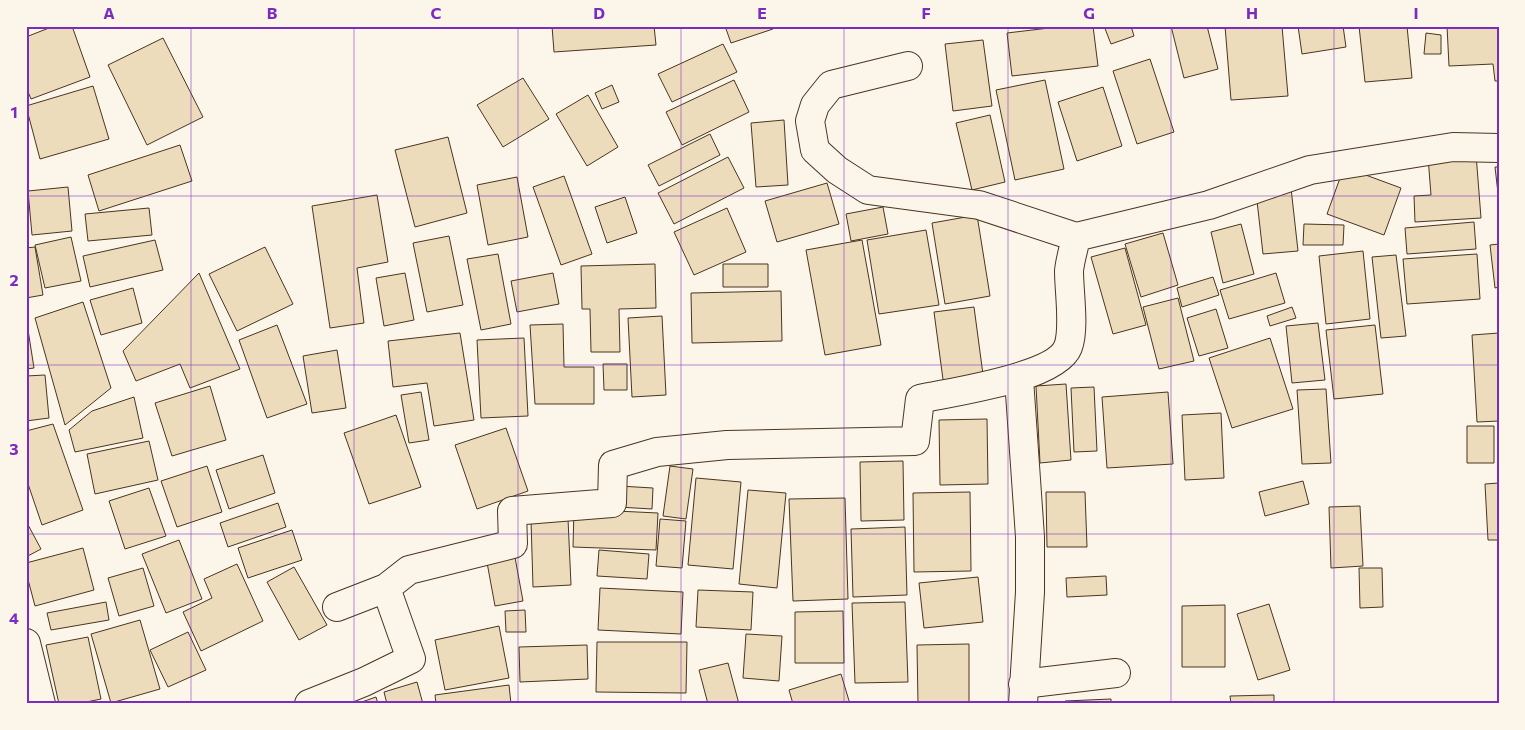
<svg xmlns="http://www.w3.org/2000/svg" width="1525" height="730" viewBox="0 0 1525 730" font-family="Commissioner,sans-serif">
<rect width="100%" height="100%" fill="#fbf6e9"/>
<!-- building -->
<path fill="#ecdcbc" stroke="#4a3520" d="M54 26H72L90 77 31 99 26 87V37Z
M552 26H654L656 45 554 52Z
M725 26H772L773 29 731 43Z
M1066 26H1093L1098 66 1012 76 1007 33Z
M1104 26H1131L1134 36 1111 44Z
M1171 26H1207L1218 69 1184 78Z
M1225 26H1282L1288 96 1231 100Z
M1298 26H1343L1346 47 1302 54Z
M1359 26H1407L1412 78 1365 82Z
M1447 26H1499V81H1495L1493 64 1449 66Z
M1426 33 1441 35V54H1424Z
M163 38 203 117 147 145 108 65Z
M983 40 992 106 953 111 945 44Z
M723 44 737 72 672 102 658 74Z
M1150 59 1174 132 1137 144 1113 71Z
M523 78 549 119 503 147 477 105Z
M734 80 749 112 682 145 666 112Z
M1045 80 1064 169 1015 180 996 90Z
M612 85 619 102 602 109 595 93Z
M93 86 109 139 40 159 26 106Z
M1103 87 1122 146 1077 161 1058 102Z
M588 95 618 147 587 166 556 114Z
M990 115 1005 182 972 190 956 123Z
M784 120 788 185 756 187 751 123Z
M710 134 720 155 659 186 648 165Z
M448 137 467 213 415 227 395 150Z
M180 145 192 181 99 211 88 175Z
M1476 154 1481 218 1415 222 1414 196 1431 195 1428 157Z
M728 157 744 188 674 224 658 193Z
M1344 167 1401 188 1384 235 1327 214Z
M1495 167H1499V202Z
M564 176 592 254 561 265 533 187Z
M517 177 528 237 488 245 477 185Z
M827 183 839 224 777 242 765 201Z
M68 187 72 231 32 235 28 191Z
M1291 188 1298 251 1263 254 1256 192Z
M377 195 388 262 357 268 364 323 330 328 312 206Z
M625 197 637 233 607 243 595 207Z
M883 207 888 234 851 241 846 214Z
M149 208 152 235 88 241 85 214Z
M727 208 746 252 694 275 674 232Z
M977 215 990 296 945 304 932 223Z
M1474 222 1476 249 1407 254 1405 228Z
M1241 224 1254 274 1223 283 1211 232Z
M1304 224 1344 225 1343 245H1303Z
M926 230 939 305 879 314 867 240Z
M1163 233 1178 285 1141 297 1125 244Z
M449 236 463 305 427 312 413 243Z
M71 237 81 281 45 288 35 245Z
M155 240 163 270 90 287 83 256Z
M862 240 881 345 825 355 806 250Z
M1499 244V287L1495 288 1490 245Z
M35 247 43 295 26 298V248Z
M265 247 293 304 237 331 209 274Z
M1125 248 1146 325 1113 334 1091 257Z
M1363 251 1370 319 1326 324 1319 256Z
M498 254 511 324 481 330 467 259Z
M1477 254 1480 299 1407 304 1403 259Z
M1396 255 1406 336 1381 338 1372 257Z
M655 264 656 308 619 309 620 352H591L590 309H582L581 266Z
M723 264H768V287H723Z
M199 273 240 369 190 388 180 364 136 381 123 351Z
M405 273 414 320 384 326 376 278Z
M553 273 559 304 517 312 511 281Z
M1276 273 1285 303 1229 319 1220 290Z
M1213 277 1219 295 1182 307 1177 288Z
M133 288 142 323 101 335 90 300Z
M781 291 782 341 692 343 691 293Z
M1178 298 1194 361 1159 369 1143 307Z
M83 302 111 388 65 425 35 318Z
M974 307 984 382 944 387 934 312Z
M1292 307 1296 318 1270 326 1267 316Z
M1216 309 1228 348 1199 356 1187 318Z
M662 316 666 395 632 397 628 318Z
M26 317 34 368 26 369Z
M1318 323 1325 380 1292 383 1286 326Z
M563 324 564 367H594V404H535L530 325Z
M277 325 307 404 267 418 239 340Z
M1375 325 1383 394 1334 399 1326 330Z
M460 333 474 420 434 426 427 383 393 387 388 341Z
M1499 333V421L1477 422 1472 335Z
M524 338 528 416 481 418 477 340Z
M1270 338 1293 409 1232 428 1209 358Z
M337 350 346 408 312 413 303 356Z
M603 364H627V390H604Z
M45 375 49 418 26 421V376Z
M1066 384 1071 460 1040 463 1036 386Z
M210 386 226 440 172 456 155 403Z
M1094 387 1097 451 1074 452 1071 388Z
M1326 389 1331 463 1302 464 1297 390Z
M421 392 429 440 409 443 401 395Z
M1168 392 1173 464 1107 468 1102 397Z
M134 397 143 438 75 452 69 430 92 411Z
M1221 413 1224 478 1185 480 1182 415Z
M396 415 421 487 369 504 344 433Z
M987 419 988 484 940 485 939 420Z
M53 424 83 510 42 525 26 478V431Z
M1467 426H1494V463H1467Z
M506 428 528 491 477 509 455 445Z
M149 441 158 480 95 494 87 454Z
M263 455 275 493 229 509 216 470Z
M903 461 904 520 861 521 860 462Z
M207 466 222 512 177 527 161 481Z
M670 466 693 469 686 519 663 516Z
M696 478 741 482 733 569 688 565Z
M1303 481 1309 504 1265 516 1259 492Z
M1499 483V540H1488L1485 484Z
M619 486 653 488 652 509 618 507Z
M149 488 166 536 125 549 109 501Z
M748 490 786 493 777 588 739 584Z
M970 492 971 571 914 572 913 493Z
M1046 492H1085L1087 547H1047Z
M845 498 848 599 793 601 789 499Z
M278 503 286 527 228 547 220 523Z
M1360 506 1363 566 1331 568 1329 507Z
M574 509 658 513 656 550 573 547Z
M568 519 571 585 533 587 531 520Z
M660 519 686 521 682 568 656 566Z
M26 521 41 549 26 557Z
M905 527 907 595 853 597 851 529Z
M292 530 302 560 248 578 238 548Z
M179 540 202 599 166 613 142 554Z
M83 548 94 590 35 606 26 572V563Z
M599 550 649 554 647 579 597 576Z
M514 552 523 601 495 606 486 557Z
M237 564 263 621 201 651 183 612 212 598 204 579Z
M294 567 327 625 299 640 267 582Z
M143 568 154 606 119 616 108 578Z
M1359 568H1382L1383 607 1360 608Z
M1106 576 1107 595 1067 597 1066 578Z
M978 577 983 622 924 628 919 583Z
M600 588 683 592 681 634 598 630Z
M698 590 753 592 751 630 696 627Z
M106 602 109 620 51 630 47 613Z
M905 602 908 682 855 683 852 603Z
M1269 604 1290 670 1258 680 1237 614Z
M1225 605V667H1182V606Z
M525 610 526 632H506L505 611Z
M843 611 844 663H795V612Z
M140 620 160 689 111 703 91 634Z
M499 626 509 678 445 690 435 640Z
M188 632 206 670 168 687 150 650Z
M746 634 782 636 779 681 743 678Z
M88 637 101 699 77 704H59L46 645Z
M597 642H687L686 693 596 692Z
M969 644V704H918L917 645Z
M587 645 588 679 520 682 519 647Z
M728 663 739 704H708L699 670Z
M841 674 850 704H793L789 690Z
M417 682 423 704H387L384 692Z
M509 685 511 704H436L435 695Z
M1274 695V704H1231L1230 696Z
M376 697 378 704H356Z
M1111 699V704H1065V701Z"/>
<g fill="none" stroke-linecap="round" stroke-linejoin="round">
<!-- street casing -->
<g stroke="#4a3520" stroke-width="30">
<path id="street" d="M908 66 831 85 815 105 810 121 815 150 837 170 868 190 979 205 1076 237
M1019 379 1030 537V592L1023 704
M386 588 409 570 513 544 512 511 612 503 613 465 657 452 727 445 915 441 920 399C951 392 1056 378 1068 347 1075 329 1069 292 1069 271 1070 260 1074 248 1076 237L1209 205 1310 170 1453 147 1499 148
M26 643 41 704
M1023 684 1116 673
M309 704 364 682 411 659 386 588 337 607"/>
</g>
<!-- street -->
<use href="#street" stroke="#fbf6e9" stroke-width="28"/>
</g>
<!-- grid -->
<path fill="none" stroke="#7b2cbf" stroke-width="1" stroke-opacity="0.55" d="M191 26V704M354 26V704M518 26V704M681 26V704M844 26V704M1008 26V704M1171 26V704M1334 26V704M26 196H1499M26 365H1499M26 534H1499"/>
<!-- border -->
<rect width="1525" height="730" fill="none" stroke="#fbf6e9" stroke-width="55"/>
<rect x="28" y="28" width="1470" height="674" fill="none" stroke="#7b2cbf" stroke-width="2"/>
<g font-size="16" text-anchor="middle" font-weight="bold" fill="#7b2cbf">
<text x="109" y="19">A</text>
<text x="272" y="19">B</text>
<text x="436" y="19">C</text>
<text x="599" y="19">D</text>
<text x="762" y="19">E</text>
<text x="926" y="19">F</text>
<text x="1089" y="19">G</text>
<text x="1252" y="19">H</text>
<text x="1416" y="19">I</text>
<text x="14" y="118">1</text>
<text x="14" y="286">2</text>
<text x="14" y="455">3</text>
<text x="14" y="624">4</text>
</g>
</svg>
